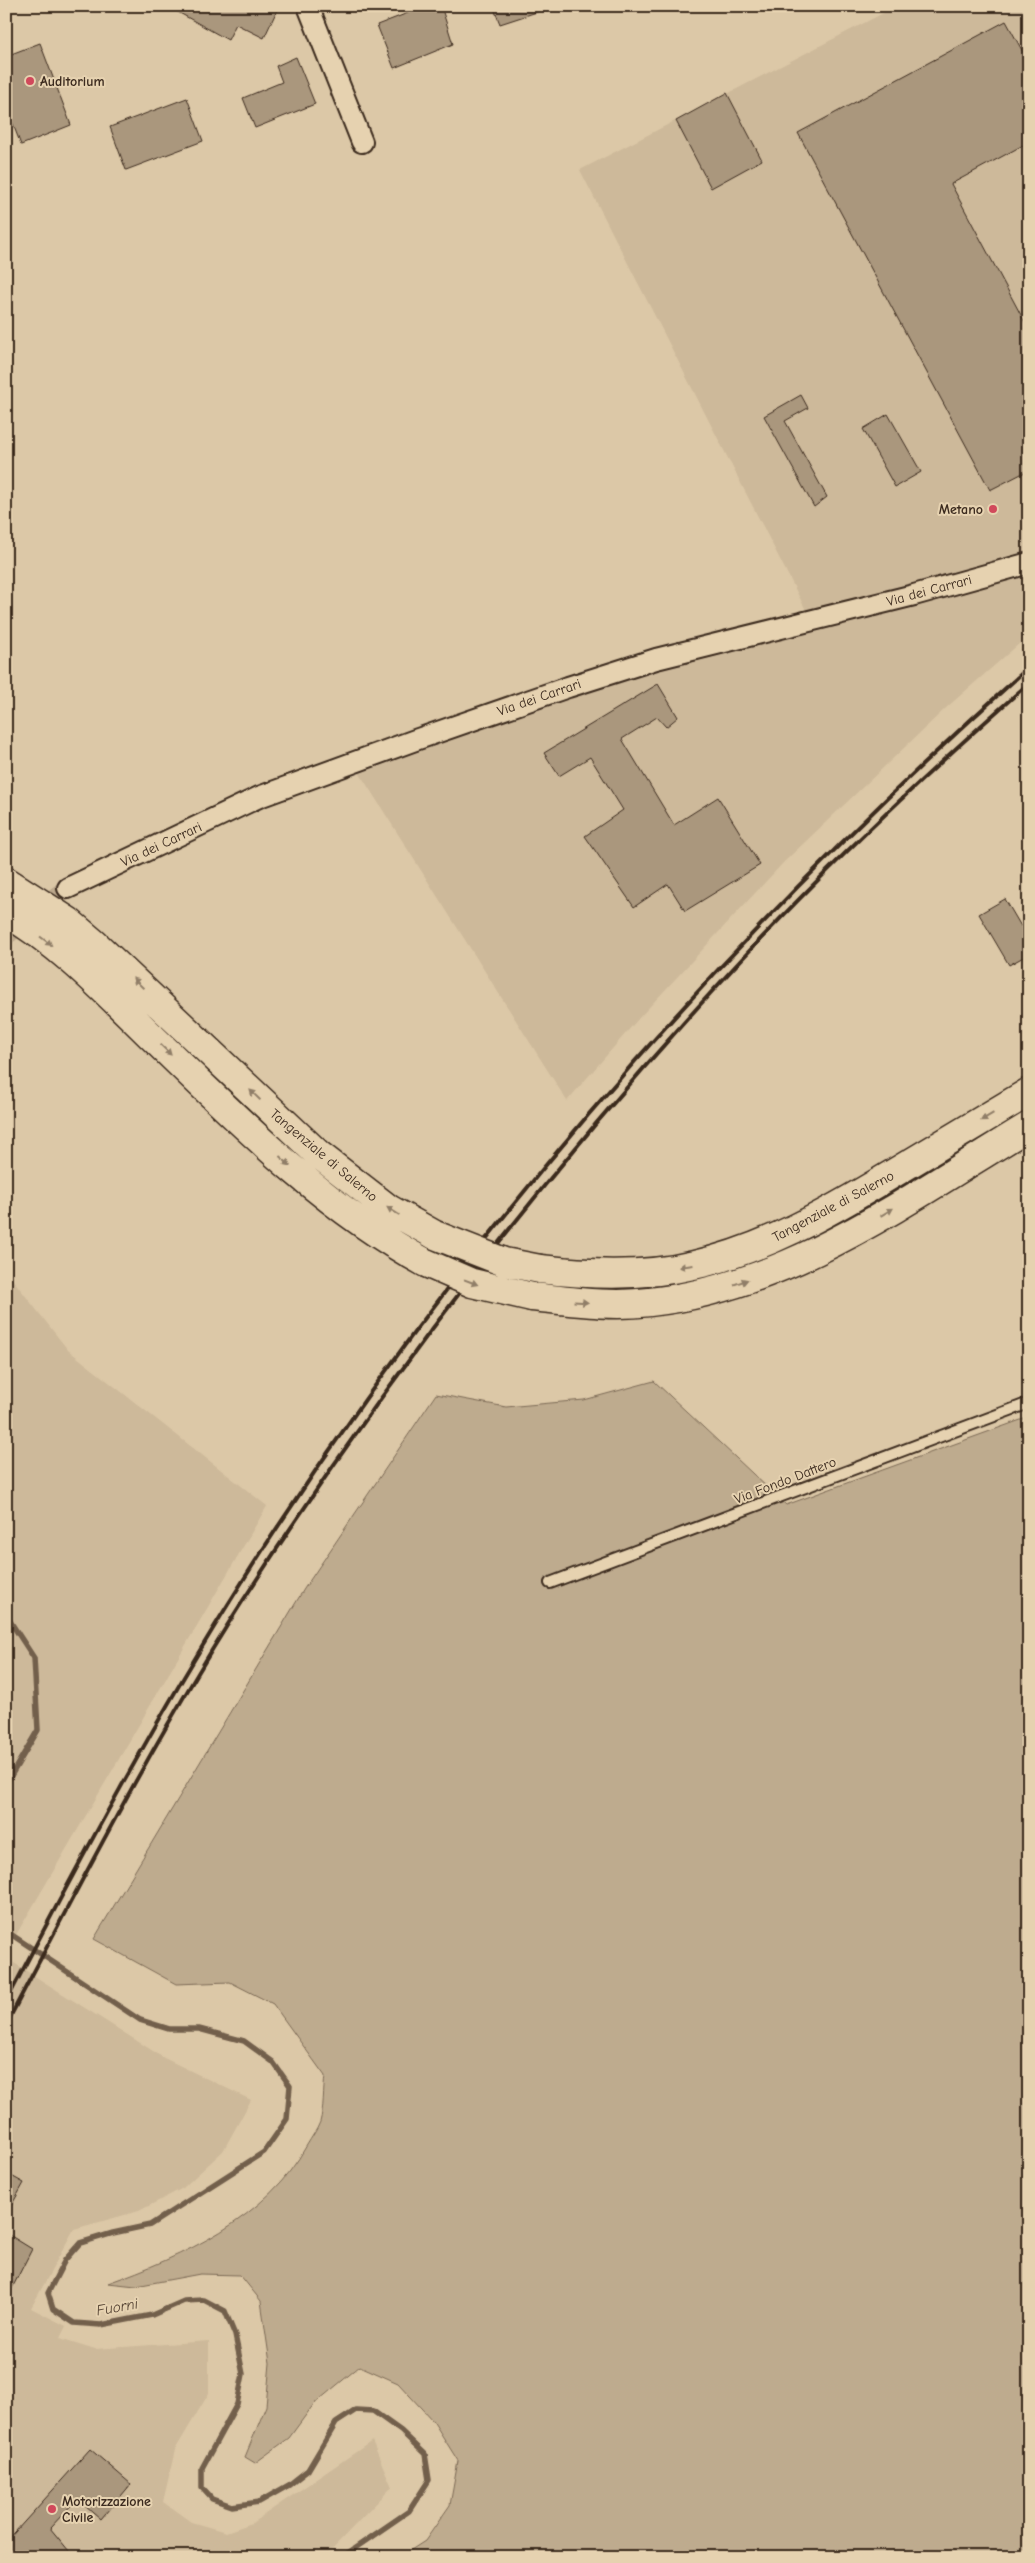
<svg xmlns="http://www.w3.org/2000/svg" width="1035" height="2563" viewBox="0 0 1035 2563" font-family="'Comic Neue',sans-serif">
<rect width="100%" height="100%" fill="#dcc8a7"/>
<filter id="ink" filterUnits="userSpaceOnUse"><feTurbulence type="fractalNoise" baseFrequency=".02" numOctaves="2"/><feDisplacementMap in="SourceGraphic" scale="10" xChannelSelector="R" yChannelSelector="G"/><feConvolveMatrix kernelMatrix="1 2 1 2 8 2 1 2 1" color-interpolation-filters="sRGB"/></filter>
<g filter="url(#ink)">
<!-- built -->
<path fill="#cdb99a" d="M897 6H1029V635L946 708 784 862 639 1018 567 1101 348 755 807 612 580 170Z
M6 1271 68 1350 267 1506 6 1952Z
M6 1958 164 2058 251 2100 223 2151 183 2188 139 2211 74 2229 31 2308 66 2326 60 2338 95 2349 209 2341V2393L175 2450 163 2502 191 2522 226 2532 252 2523 372 2441 392 2487 324 2557H6Z"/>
<!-- green -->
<path fill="#beab8e" stroke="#7c6a56" d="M654 1381 786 1505 1029 1417V2557H400L425 2541 450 2505 458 2461 433 2421 398 2383 360 2366 314 2404 289 2438 255 2463 245 2457 266 2406 270 2363 261 2301 240 2275 200 2274 136 2286 108 2283C183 2256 267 2219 307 2145 311 2138 317 2130 320 2122 324 2108 323 2091 325 2076L273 2004 230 1982 176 1984 94 1939 304 1589 436 1394 506 1407 584 1400Z"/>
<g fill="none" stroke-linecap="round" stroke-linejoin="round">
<!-- stream -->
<path stroke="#725f4c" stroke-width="5.5" d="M6 1615 34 1658 38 1730 6 1784
M6 1931 140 2020 169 2029H199L244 2041 273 2062 290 2086 287 2119 264 2152 150 2225 113 2233 80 2243 65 2260 48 2293 53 2309 74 2323 101 2325 152 2315 184 2301 204 2300 225 2311 235 2335 243 2374 237 2404 202 2468V2488L212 2499 232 2506 259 2502 289 2485 308 2470 336 2423 356 2410 373 2411 401 2431 425 2454 429 2480 409 2511 342 2557"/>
</g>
<!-- building -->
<path fill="#aa977d" stroke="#3b2a1e" d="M167 6H279L264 38 236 24 228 40Z
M426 6H441L453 44 394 68 377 25Z
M493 6H546V9L500 24Z
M1006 21 1029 63V142L951 184 1029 330V470L990 490 798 133Z
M40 43 71 125 21 145 6 106V56Z
M296 57 315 104 255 128 243 98 282 82 276 66Z
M727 93 762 160 711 188 676 121Z
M187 98 203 141 126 170 110 127Z
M801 395 808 408 785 421 827 497 814 507 764 416Z
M888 414 921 472 895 487 863 429Z
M658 684 678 717 666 727 657 717 622 739 674 825 718 797 760 865 685 911 668 884 634 907 585 836 623 810 590 757 559 776 544 753Z
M1005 899 1029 940V954L1009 965 979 914Z
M6 2173 24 2183 6 2215Z
M6 2233 32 2249 6 2300Z
M90 2449 131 2484 101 2520 77 2499 50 2528 74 2557H6V2542Z"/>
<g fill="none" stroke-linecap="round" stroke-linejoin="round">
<!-- minor-tunnel -->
<path stroke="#bca88c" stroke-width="20" stroke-dasharray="20 10" stroke-linecap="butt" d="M6 935 68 888"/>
<!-- service casing -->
<g stroke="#3b2a1e" stroke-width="14">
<path id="service" d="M550 1583 1029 1403"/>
</g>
<!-- minor casing -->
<g stroke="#3b2a1e" stroke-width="24">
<path id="minor" d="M308 6 362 142
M68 888 259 797 418 739 568 687 656 659 914 595 1029 563"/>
</g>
<!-- trunk casing -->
<g stroke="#3b2a1e" stroke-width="31">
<path id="trunk" d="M6 881 68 921 95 944 318 1154 389 1209 435 1235
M6 913C61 944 106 992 150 1035 236 1118 321 1206 426 1263
M540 1269C590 1275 645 1277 694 1265 765 1249 828 1213 889 1176 936 1148 982 1120 1029 1092
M532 1297C571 1301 611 1307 650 1302 790 1287 911 1197 1029 1126"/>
</g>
<!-- service -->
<use href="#service" stroke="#e6d2b0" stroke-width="10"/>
<!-- minor -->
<use href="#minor" stroke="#e6d2b0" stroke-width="20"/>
<!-- trunk -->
<use href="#trunk" stroke="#e6d2b0" stroke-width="28"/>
<!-- rail -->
<path stroke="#3b2a1e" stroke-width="4" d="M6 2002C81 1858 157 1716 244 1579 460 1239 728 935 1029 667
M6 2025C84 1876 164 1720 257 1579 400 1359 562 1153 740 961 831 863 929 771 1029 683"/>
<!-- trunk-bridge casing -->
<g stroke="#3b2a1e" stroke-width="31" stroke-linecap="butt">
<path id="trunk-bridge" d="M435 1235 504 1262 540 1269
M426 1263 472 1283 532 1297"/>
</g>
<!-- trunk-bridge -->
<use href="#trunk-bridge" stroke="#e6d2b0" stroke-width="28"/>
</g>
<!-- one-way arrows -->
<defs><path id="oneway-solid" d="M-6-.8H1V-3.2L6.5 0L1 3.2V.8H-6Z" transform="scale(1.25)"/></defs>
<g fill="#907e67">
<use href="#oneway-solid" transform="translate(46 941) rotate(37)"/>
<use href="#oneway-solid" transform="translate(138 983) rotate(-136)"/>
<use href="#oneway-solid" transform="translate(166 1050) rotate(44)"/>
<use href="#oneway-solid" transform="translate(255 1095) rotate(-136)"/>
<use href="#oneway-solid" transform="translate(987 1117) rotate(149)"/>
<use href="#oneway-solid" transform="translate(285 1161) rotate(42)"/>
<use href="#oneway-solid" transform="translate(393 1211) rotate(-148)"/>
<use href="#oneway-solid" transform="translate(887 1212) rotate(-31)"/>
<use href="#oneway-solid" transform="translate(686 1266) rotate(172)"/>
<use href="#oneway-solid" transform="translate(471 1282) rotate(21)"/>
<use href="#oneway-solid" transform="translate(741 1282) rotate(-19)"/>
<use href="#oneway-solid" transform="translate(581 1302) rotate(4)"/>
</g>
</g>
<!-- markers -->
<g fill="#d1495b" stroke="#e6d2b0" stroke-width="2">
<circle cx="30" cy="81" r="5"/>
<circle cx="993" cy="509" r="5"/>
<circle cx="52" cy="2509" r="5"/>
</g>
<g text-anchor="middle" stroke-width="4" stroke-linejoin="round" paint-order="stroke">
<!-- poi labels -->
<g font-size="14" font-weight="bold" fill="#3b2a1e" stroke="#e6d2b0" text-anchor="start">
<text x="40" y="86">Auditorium</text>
<text x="983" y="514" text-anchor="end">Metano</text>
<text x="62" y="2506">Motorizzazione<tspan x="62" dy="16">Civile</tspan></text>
</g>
<!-- street labels -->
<g font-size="14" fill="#3b2a1e" stroke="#e6d2b0">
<text transform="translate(929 590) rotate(-15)" y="5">Via dei Carrari</text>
<text transform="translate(539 697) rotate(-19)" y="5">Via dei Carrari</text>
<text transform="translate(161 844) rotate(-25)" y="5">Via dei Carrari</text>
<text transform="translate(324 1155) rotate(40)" y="5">Tangenziale di Salerno</text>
<text transform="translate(833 1206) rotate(-28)" y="5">Tangenziale di Salerno</text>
<text transform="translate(785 1480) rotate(-21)" y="5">Via Fondo Dattero</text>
</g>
<!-- water labels -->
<g font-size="15" font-style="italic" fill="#524031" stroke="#e6d2b0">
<text transform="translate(117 2307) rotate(-10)" y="5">Fuorni</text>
</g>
</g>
<!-- margin -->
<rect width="1035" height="2563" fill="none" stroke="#e6d2b0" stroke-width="25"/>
<rect x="12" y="12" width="1010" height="2538" fill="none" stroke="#3b2a1e" stroke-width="2" filter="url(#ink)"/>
</svg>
